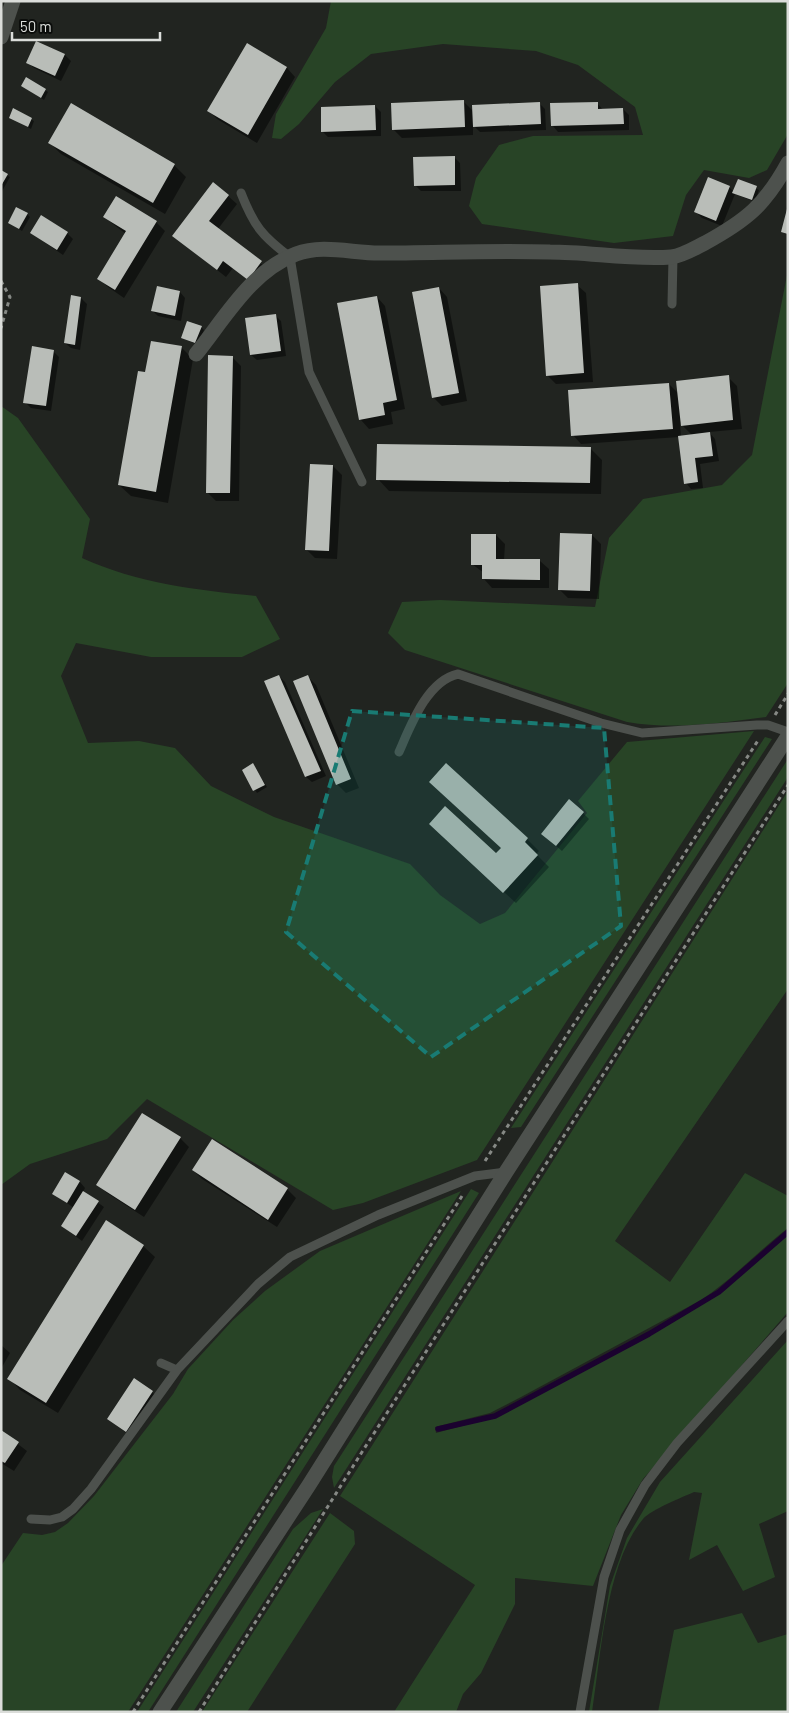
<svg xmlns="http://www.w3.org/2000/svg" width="789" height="1713" viewBox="0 0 789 1713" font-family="Barlow,sans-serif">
<rect width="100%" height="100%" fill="#212420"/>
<!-- green -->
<path fill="#284426" d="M331 1H788V134L767 170 749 178 704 170 686 195 673 236 614 243 482 224 469 206 476 178 499 145 533 136 643 135 635 107 578 65 536 51 443 44 371 54 335 82 299 124 281 139 272 138 276 114 326 28Z
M788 270V683L766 717C719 723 674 730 627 722L405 650 388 633 402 602 440 600 595 607 609 538 643 499 722 485 752 455Z
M1 406 18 418 90 519 82 558C137 583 196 590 256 596L280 639 242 657H151L76 643 61 676 88 743 139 741 175 748 211 786 274 817 410 864 440 895 480 924 505 913 587 813 578 801 627 742 754 731 477 1160 363 1203 333 1210 147 1099 107 1139 30 1164 1 1185Z
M765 737 772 739 521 1127 511 1128Z
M788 759V777L334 1488 332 1477 334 1466Z
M788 791V989L615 1241 670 1282 745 1173 788 1196V1228C758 1251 733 1279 701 1300L521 1397 490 1413 435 1427 436 1433 495 1417 650 1335 720 1293 788 1234V1312L643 1479 621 1515 593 1586 515 1578V1604L481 1673 463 1694 456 1712H394L475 1585 340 1496Z
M471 1189 479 1193 148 1712H137Z
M461 1191 128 1712H1V1566L23 1533 42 1535 55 1532 68 1523 94 1496 173 1394 188 1369 233 1320 265 1291 320 1251Z
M788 1340V1511L759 1524 775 1577 743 1591 717 1545 689 1560 702 1493 694 1492C681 1498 652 1509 643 1519 606 1563 601 1655 592 1712H589L610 1586 627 1538 660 1482Z
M323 1509 193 1712H176L293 1529 311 1513Z
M330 1513 354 1531 355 1544 247 1712H202Z
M742 1613 758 1643 788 1634V1712H658L674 1630Z"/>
<!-- shadow -->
<path fill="#0007" fill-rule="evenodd" d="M37 42 65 55 71 61 61 81 34 68 28 63Z
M247 45 287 68 295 77 257 143 217 119 209 111Z
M22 86 45 90 48 92 44 100Z
M464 102 473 111 539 103 545 109 546 130 480 132 473 125V135L402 138 393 129Z
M597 103 603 110 623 109 629 115V130L558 132 553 126Z
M71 105 174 165 186 177 165 214 61 154 50 143Z
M375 106 381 112V136L328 137 322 131Z
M13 110 34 121 31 129 10 117Z
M454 157 460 163 461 191H421L415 185Z
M1 172 10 177 1 193Z
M738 180 759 190 755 202 735 194 722 226 702 218 696 212 729 187 734 192Z
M228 196 237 204 218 229 270 271 258 287 233 268 226 277 174 236Z
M27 214 30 217 22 231 10 223Z
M104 217 156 222 165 231 124 298 108 287 99 279 126 234Z
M31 233H67L73 239 63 255Z
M577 285 586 293 593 382 556 384 547 375Z
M439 288 447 297 467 401 442 406 433 397Z
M180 292 185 298 181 321 158 316 153 311Z
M377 297 385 306 405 409 391 412 393 424 369 429 361 420 339 304Z
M81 298 87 304 80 350 71 348 65 343Z
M275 315 281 321 286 356 257 360 251 355Z
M201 327 204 330 198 345 182 338Z
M181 347 193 359 168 503 131 496 119 485Z
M53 351 59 357 51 411 31 408 25 402Z
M232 357 241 366 239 501H216L207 492Z
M728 377 737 386 742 429 709 432 715 439 719 461 700 464 703 488 691 489 686 483 679 437 581 444 573 435 669 384 679 394ZM680 423 692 435 681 437Z
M590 448 602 460 601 494 389 491 378 479Z
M333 466 342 475 337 559 315 558 306 549Z
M496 535 505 544 504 560 540 561 549 569V588H492L484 579V573L472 564Z
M592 535 601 544 599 599 568 598 559 589Z
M279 676 285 682 326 776 312 782 306 777 266 682Z
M308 677 316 685 359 788 346 793 337 784Z
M253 765 267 787 257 793 243 771Z
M446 765 527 839 539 851 536 854 549 867 516 903 442 836 496 855 502 849Z
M583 813 589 819 562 851 548 839Z
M180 1138 189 1147 144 1217 107 1193 98 1185Z
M193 1170 287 1189 296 1198 277 1227 202 1179Z
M66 1174 80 1182 85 1188 83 1192 104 1207 82 1241 62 1226 74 1208 54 1194Z
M143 1246 155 1257 58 1413 20 1390 9 1378Z
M1 1345 10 1353 1 1369Z
M152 1392 158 1398 132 1437 108 1419Z
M1 1431 27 1451 14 1471 1 1463Z"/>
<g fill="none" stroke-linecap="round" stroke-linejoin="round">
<!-- stream -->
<path stroke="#1b022f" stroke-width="5.5" d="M438 1429 495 1416 649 1334 719 1292 788 1232"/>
</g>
<!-- building -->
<path fill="#b9bdb8" d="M36 41 65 54 55 76 26 63Z
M247 43 287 67 248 135 207 111Z
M26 77 46 89 41 98 21 86Z
M464 100 465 127 392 130 391 103Z
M540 102 541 124 473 127 472 105Z
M598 102V109L623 108 624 124 551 126 550 103Z
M71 103 175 164 153 203 48 143Z
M375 105 376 130 321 132V107Z
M13 108 32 118 28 127 9 118Z
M455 156V185L414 186 413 157Z
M1 170 8 174 1 186Z
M708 177 730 186 716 221 694 212Z
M738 179 757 186 752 200 732 193Z
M213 182 229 195 209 221 262 261 248 280 223 261 217 270 172 236Z
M116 196 157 221 115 290 97 279 126 231 103 217Z
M16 207 28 213 19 229 8 223Z
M787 209H788V234L781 232Z
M41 215 68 232 57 250 30 233Z
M578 283 584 373 546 376 540 286Z
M157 286 180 291 175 316 151 311Z
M439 287 459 393 432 398 412 292Z
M71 295 81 297 75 345 64 343Z
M377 296 397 400 383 403 385 415 359 420 337 303Z
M276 314 281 351 250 355 245 318Z
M187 321 202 326 195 343 181 338Z
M151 341 182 346 156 492 118 485 138 371 145 372Z
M32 346 54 350 46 406 23 403Z
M208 355 233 356 230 493H206Z
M729 375 733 420 681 426 676 381Z
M669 383 673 429 571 436 568 390Z
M710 432 713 456 695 458 698 482 684 484 678 436Z
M377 444 591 447 590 483 376 480Z
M310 464 333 465 329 551 305 550Z
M560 533 592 534 590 591 558 590Z
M471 534H496V559H540V580L482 579V565H471Z
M279 675 321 771 305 777 264 681Z
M308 675 351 779 336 785 293 681Z
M253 763 265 785 253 791 242 770Z
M446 763 528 838 525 842 538 855 503 893 429 824 445 806 496 853 501 848 429 782Z
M569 799 584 812 556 846 541 834Z
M142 1113 181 1137 135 1210 96 1185Z
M212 1139 288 1188 268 1220 192 1170Z
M65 1172 80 1181 67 1203 52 1194Z
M83 1191 99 1201 76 1236 61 1226Z
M106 1220 144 1245 46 1403 7 1379Z
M134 1378 153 1391 126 1432 107 1419Z
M1 1430 19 1442 5 1463 1 1461Z"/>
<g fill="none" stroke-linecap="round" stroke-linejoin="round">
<!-- path -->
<path stroke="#868985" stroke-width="3" stroke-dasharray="4 4" stroke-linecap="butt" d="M1 281 10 297 1 328
M775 715 788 694
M485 1161 759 739
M133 1712 462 1196
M199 1712 362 1452 788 785"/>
<!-- lane -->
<path stroke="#4d514d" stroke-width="9" d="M241 193C254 226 262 236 290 257L309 372 362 482
M672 304 673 257
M399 752C411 725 427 681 458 674L601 723 642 733 757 725H768L788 732
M161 1363 177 1370
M31 1519 50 1520 62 1517 73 1509 91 1489 177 1370 258 1284 290 1257 378 1215 475 1176 506 1172
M580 1712 604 1577 620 1530 645 1485 677 1443 788 1321"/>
<!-- street -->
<path stroke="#4d514d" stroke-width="15" d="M1 37 13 1
M196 354C225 318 251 271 296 254 322 244 352 253 379 253 436 253 493 250 550 252 590 252 630 260 671 257 682 256 695 248 705 243 747 220 765 205 788 163
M160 1712 309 1485 506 1172 788 736"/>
</g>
<!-- marked area -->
<path fill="#197b73" fill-opacity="0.2" stroke="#197b73" stroke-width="4" stroke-dasharray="10 6" stroke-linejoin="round" d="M352 711 604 728 621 926 431 1057 286 932Z"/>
<!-- border -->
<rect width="789" height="1713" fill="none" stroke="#dbddda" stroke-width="5"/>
<!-- scale -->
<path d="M12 32v8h148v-8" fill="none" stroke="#dbddda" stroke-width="2.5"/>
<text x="20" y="32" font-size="15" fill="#dbddda" stroke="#0b0d0b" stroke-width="4" paint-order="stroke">50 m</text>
</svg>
